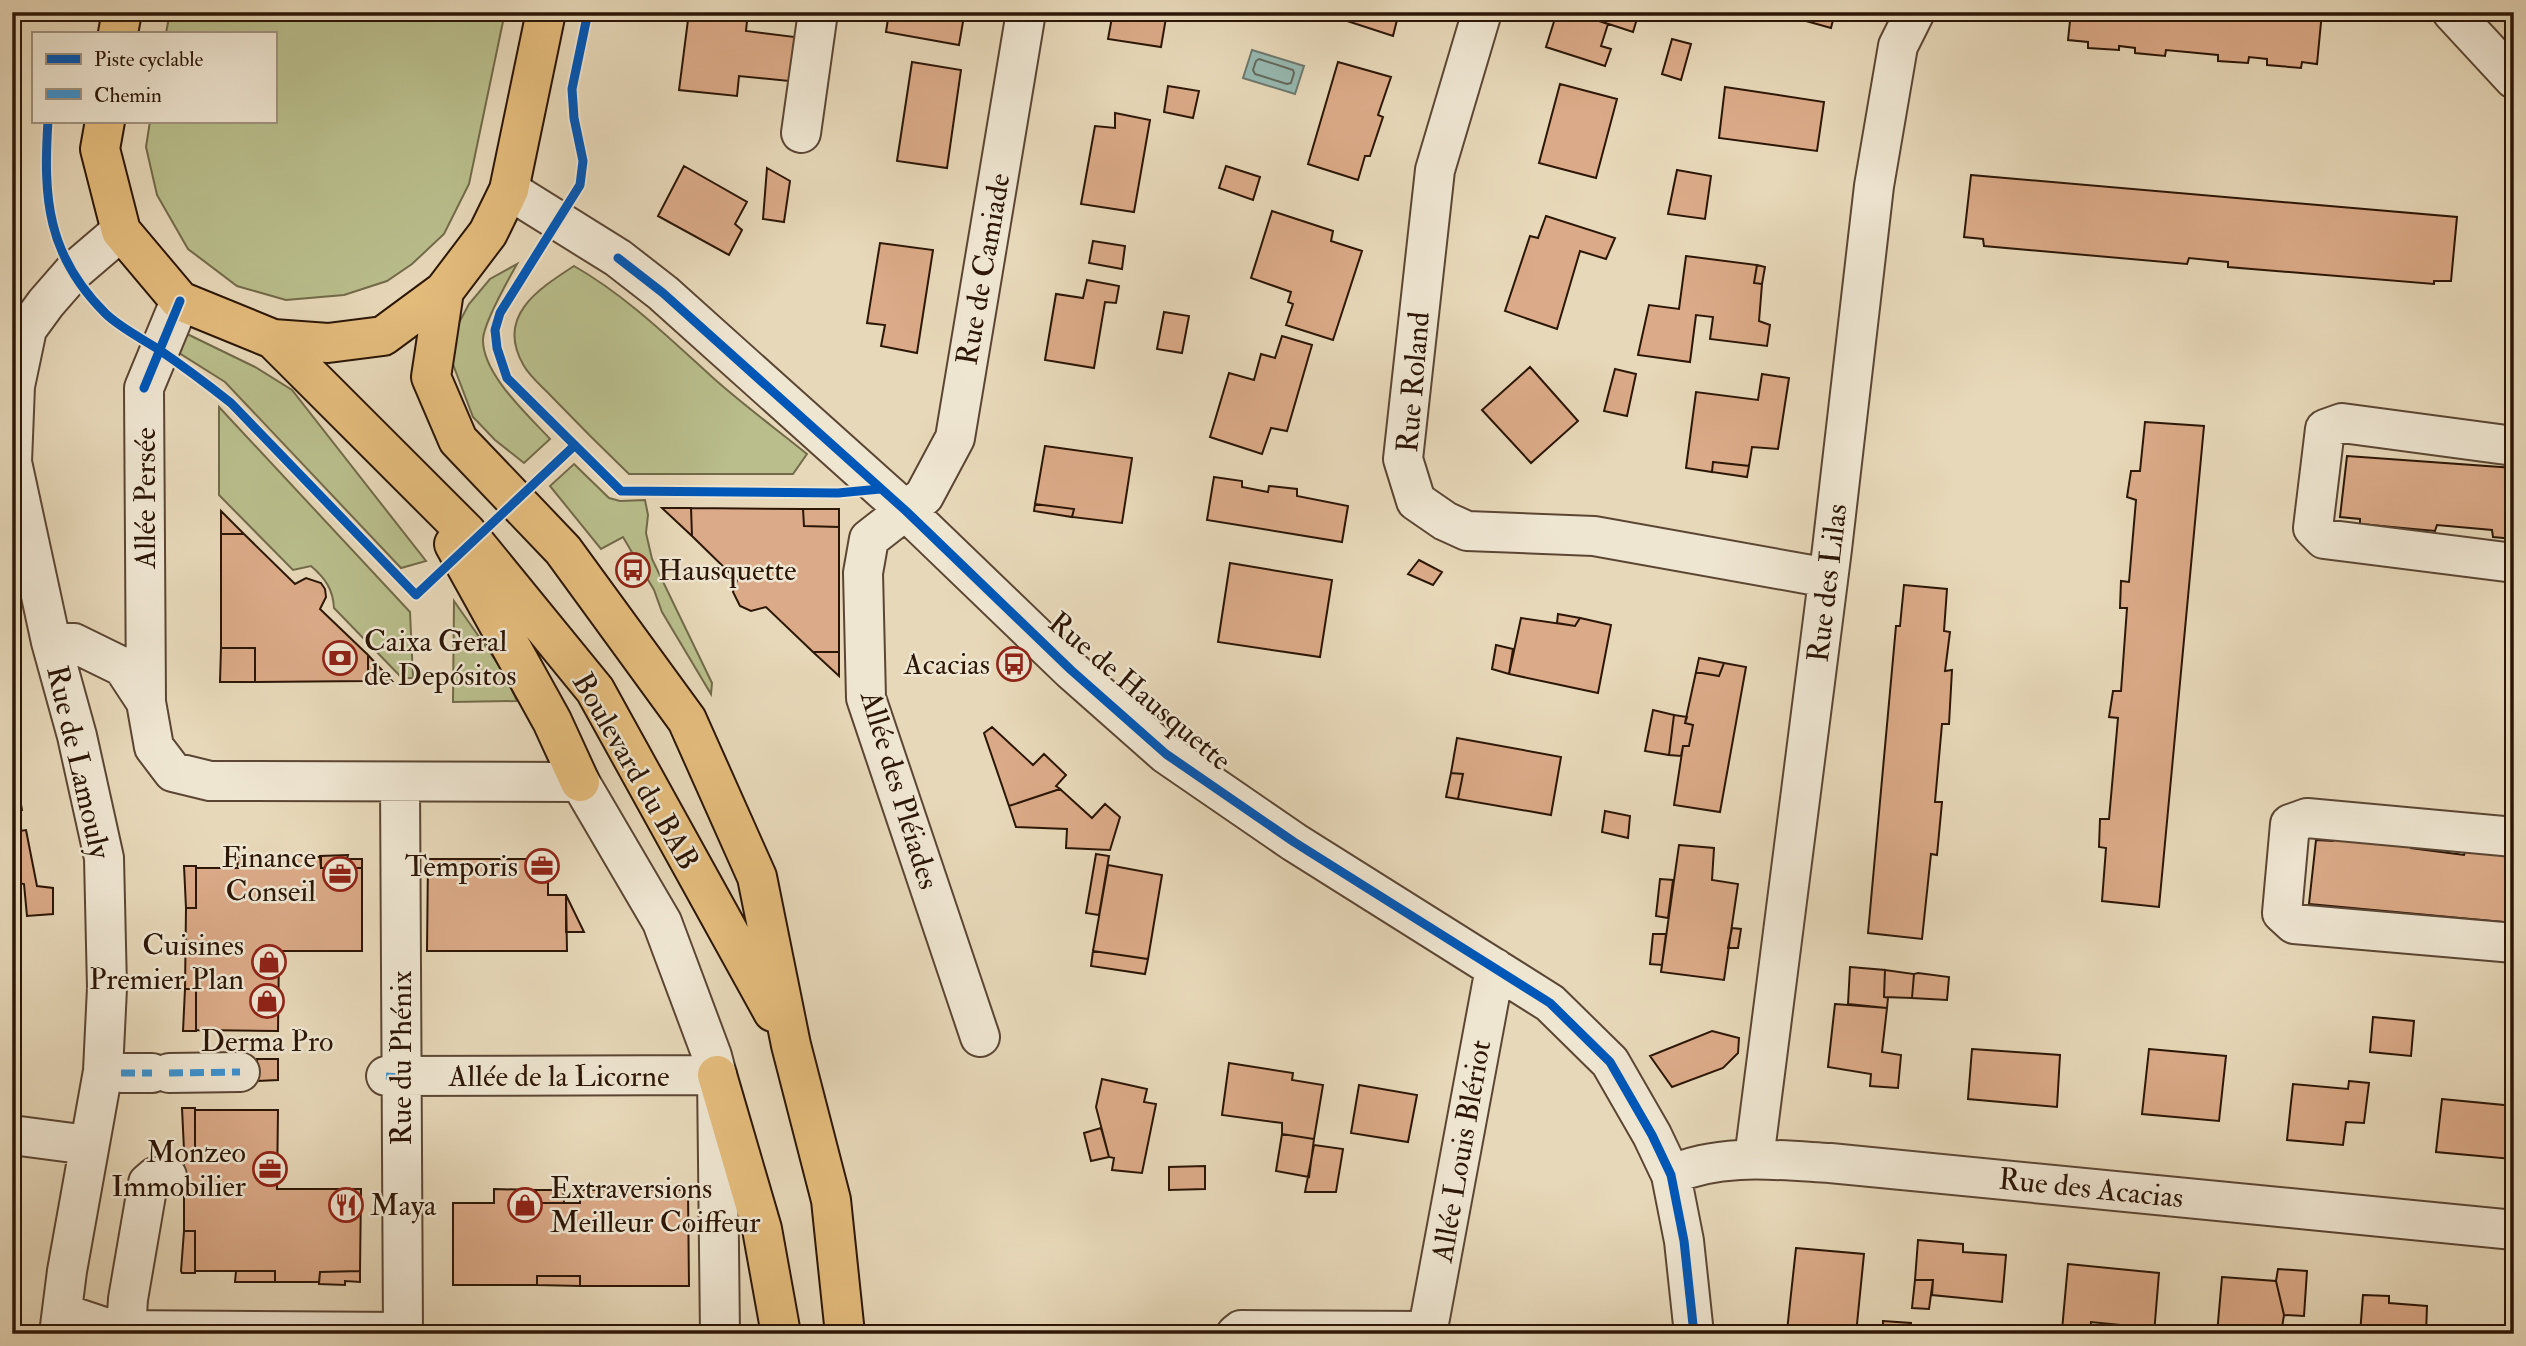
<svg xmlns="http://www.w3.org/2000/svg" width="2526" height="1346" viewBox="0 0 2526 1346" font-family="'IM FELL Double Pica',serif">
<rect width="100%" height="100%" fill="#e7d8b9"/>
<filter id="stains"><feTurbulence type="fractalNoise" baseFrequency=".00286" numOctaves="4"/><feColorMatrix values="0 0 0 0 .2 0 0 0 0 .09 0 0 0 0 .02 0 0 0 .5 -.17"/></filter>
<radialGradient id="worn" r=".72"><stop offset=".6" stop-color="#630" stop-opacity="0"/><stop offset="1" stop-color="#630" stop-opacity=".3"/></radialGradient>
<!-- green -->
<path fill="#b9be8c" stroke="#726a49" stroke-width="2" d="M170 12H505L469 184 444 234 412 264 387 281 344 295 286 300 237 286 188 249 157 195 146 147 150 121H275V33H166Z
M517 264C508 280 484 322 483 339 482 374 528 415 550 439L524 463 495 440 473 417 451 359 454 332 469 304 490 279Z
M574 266C625 295 668 337 711 376 742 404 775 428 807 454L793 474H629C603 449 578 424 553 398 544 388 531 378 524 366 495 317 537 290 574 266Z
M181 331 255 367 292 390 426 561 401 568 225 382 176 351Z
M219 407 410 612 413 678H402L334 608C333 589 325 578 311 566L293 570 219 495Z
M574 464 609 498 620 501 645 500 648 515 646 533 652 559 712 683 711 694 662 612 654 590 623 537 601 549 550 486Z
M454 601 505 674 517 701 453 702Z"/>
<!-- water -->
<path fill="#97b9b1" stroke="#6c786d" stroke-width="2" d="M1252 50 1304 66 1295 94 1243 78Z"/>
<g fill="none" stroke-linecap="round" stroke-linejoin="round">
<!-- shore -->
<path stroke="#62685c" stroke-width="2" d="M1259 59 1293 70 1294 73 1291 83 1287 84 1255 74 1253 70 1256 61Z"/>
</g>
<!-- building -->
<path fill="#dbaa88" stroke="#2c1606" stroke-width="2" d="M689 12H748L746 31 795 37 789 81 739 76 737 96 679 90Z
M889 12H973L972 18 964 16 959 45 886 32Z
M1113 12H1167L1161 47 1108 39Z
M1336 12H1399L1393 36 1335 17Z
M1557 12H1572L1608 24 1601 46 1611 49 1605 66 1546 47Z
M1572 12H1639L1633 32Z
M1774 12H1835L1831 28Z
M2071 12H2322L2317 64 2302 62 2301 68 2267 65V59L2249 57 2248 63 2218 61V55L2166 50 2165 56 2135 53V48L2119 46V50L2088 48V42L2068 40Z
M1672 39 1691 44 1681 80 1662 74Z
M912 62 961 70 947 168 897 161Z
M1338 62 1391 77 1378 115 1383 117 1370 156H1365L1358 180 1308 164Z
M1560 84 1617 99 1596 178 1539 163Z
M1168 86 1199 91 1193 118 1164 112Z
M1725 87 1824 102 1817 151 1719 138Z
M1115 113 1150 120 1134 212 1081 204 1095 126 1115 128Z
M684 166 747 202 735 224 742 230 729 255 658 216Z
M1226 166 1260 177 1253 200 1219 188Z
M767 168 790 181 784 222 763 219Z
M1677 170 1711 176 1705 219 1668 214Z
M1971 175 2457 217 2451 281H2434V284L2228 267V262L2189 258 2187 264 1984 246 1983 239 1964 237Z
M1272 211 1333 231 1331 241 1362 251 1333 340 1286 325 1293 304 1288 302 1291 292 1251 278Z
M1546 216 1615 238 1606 259 1580 251 1557 329 1505 311 1530 236 1538 238Z
M1093 241 1125 246 1122 269 1089 263Z
M880 243 933 250 917 353 881 346 885 325 867 323Z
M1686 256 1757 265 1754 283 1762 284 1759 321 1770 325 1767 346 1710 339 1713 317 1696 315 1690 362 1638 355 1649 305 1679 309Z
M1757 265 1765 267 1762 284 1754 283Z
M1087 280 1119 286 1116 303 1105 302 1094 368 1045 360 1056 294 1083 298Z
M1164 312 1189 316 1182 353 1157 349Z
M1282 336 1312 345 1287 431 1271 428 1262 454 1210 437 1229 373 1254 380 1261 354 1275 358Z
M1530 367 1578 421 1531 463 1482 410Z
M1615 369 1636 374 1627 416 1604 411Z
M1762 374 1789 378 1778 449 1752 447 1749 466 1713 462 1712 472 1686 468 1696 392 1758 400Z
M2145 422 2204 426 2159 907 2102 901 2106 848 2099 847 2100 819H2109L2118 718 2109 717 2113 691H2121L2127 608H2120L2121 581 2129 582 2136 500 2127 497 2131 471H2140Z
M1045 446 1132 458 1122 523 1072 517 1074 509 1035 504Z
M2347 456 2514 468V539L2493 537 2492 530 2437 525 2435 531 2360 524V519L2340 517Z
M1713 462 1749 466 1747 477 1712 472Z
M1214 477 1242 481V487L1268 492 1269 486 1297 489V496L1348 506 1342 542 1207 520Z
M1035 504 1074 509 1072 517 1034 511Z
M662 508H691L692 536Z
M691 508 803 509 804 526 839 527V652H813L766 607 751 611 740 606 733 592 737 580 692 536Z
M803 509H839V527L804 526Z
M221 511 244 534H221Z
M221 534H244L295 584 306 578 321 583 325 589 326 597 320 609 368 655V681L255 682V648H221Z
M1419 560 1442 572 1433 585 1408 574Z
M1230 563 1332 580 1320 657 1218 642Z
M1904 585 1947 589 1944 631 1950 632 1945 671 1952 670 1949 724H1942L1935 802H1942L1937 855 1931 854 1922 939 1868 933 1896 626H1900Z
M1558 614 1580 618 1575 626 1557 623Z
M1521 618 1575 626 1580 618 1611 625 1598 693 1509 674Z
M1496 645 1513 649 1509 674 1492 669Z
M221 648H255V682H220Z
M813 652H839V676Z
M368 655 392 681H368Z
M1699 658 1724 663 1719 676 1696 672Z
M1724 663 1746 667 1720 812 1674 805 1683 746H1689L1693 725 1685 723 1696 672 1719 676Z
M1653 710 1674 715 1669 755 1645 751Z
M1674 715 1687 717 1685 723 1693 725 1689 746H1683L1681 756 1669 755Z
M992 727 1033 765 1044 754 1066 775 1056 786 1060 789 1009 806 984 733Z
M1457 738 1561 757 1551 815 1458 799 1463 774 1451 773Z
M12 756 22 810 12 812Z
M1451 773 1463 774 1458 799 1446 797Z
M1060 789 1092 818 1105 804 1120 817 1110 850 1066 848 1067 829 1016 827 1009 806Z
M1605 811 1630 816 1628 838 1602 832Z
M26 830 37 886 53 888V914L27 916 24 884 12 882V832Z
M2335 836 2411 844V848L2464 855 2466 849 2514 853V923L2309 904 2316 840 2333 841Z
M1679 845 1714 848 1712 880 1738 884 1724 980 1661 972Z
M1096 854 1109 856 1099 915 1086 913Z
M348 855 347 859H362V868H321L320 856Z
M237 857H277V868H238Z
M277 857H321V868H362V951H279L278 1031 196 1030V989H185L186 908H196V868H277Z
M428 859H548V895H566L567 951H427Z
M1108 865 1162 875 1148 959 1093 951Z
M184 866H196V908H186Z
M1660 879 1673 880 1668 918 1656 916Z
M566 895 584 932H566Z
M1732 928 1741 929 1738 948H1728Z
M1653 934H1666L1662 965 1650 964Z
M1093 951 1148 959 1145 974 1091 966Z
M1850 967 1885 970 1884 997 1888 998 1887 1008 1848 1004Z
M1885 970 1914 974 1912 998 1884 997Z
M1918 973 1949 977 1947 1000 1912 998 1914 974Z
M185 989H196V1031H183Z
M1835 1004 1887 1008 1882 1052 1901 1055 1898 1088 1870 1086 1871 1074 1828 1067Z
M2373 1017 2414 1021 2411 1056 2370 1052Z
M1712 1031 1739 1038 1738 1053 1723 1068 1672 1087 1650 1056Z
M1972 1049 2060 1055 2057 1107 1968 1099Z
M2149 1049 2226 1056 2219 1121 2142 1114Z
M257 1059H278V1080L258 1081Z
M1229 1063 1293 1073 1292 1080 1323 1085 1314 1139 1282 1134V1123L1222 1115Z
M1102 1079 1147 1089 1144 1102 1156 1104 1142 1173 1112 1170 1114 1158 1109 1157 1096 1107Z
M2349 1081 2369 1083 2364 1123 2346 1122 2343 1145 2287 1140 2293 1084 2348 1089Z
M1359 1085 1417 1095 1408 1142 1351 1133Z
M2442 1099 2514 1106 2512 1159 2436 1152Z
M182 1108H195V1150H184Z
M195 1110H278L277 1189H361L360 1271 320 1272 319 1282H275V1271H195V1231H184V1150H195Z
M1101 1128 1109 1157 1091 1161 1084 1133Z
M1282 1134 1314 1139 1309 1177 1276 1171Z
M1314 1145 1343 1149 1336 1192H1305Z
M1205 1166V1189L1169 1190V1167Z
M494 1189 536 1190V1203H580V1190H688L689 1286H580V1276H537V1285H453V1203H494Z
M536 1190H563L564 1203H536Z
M184 1231H195V1273H182L181 1271Z
M1918 1240 1963 1244V1252L2006 1255 2002 1302 1932 1295 1933 1280H1915Z
M1796 1248 1864 1254 1856 1334H1792L1787 1331Z
M2068 1264 2159 1273 2154 1334H2129L2130 1326 2091 1322 2090 1333 2062 1330Z
M2278 1269 2307 1271 2304 1316 2284 1315 2276 1281Z
M236 1271H275V1282H235Z
M360 1271V1282L345 1281V1285L319 1284 320 1272Z
M537 1276H580V1286L537 1285Z
M2222 1277 2276 1281 2284 1315 2281 1334H2217Z
M1915 1280H1933L1929 1309 1912 1308Z
M2363 1295 2389 1296V1303L2427 1306 2426 1334H2360Z
M2508 1307H2514V1334H2506Z
M1883 1321 1911 1323 1910 1334H1883Z"/>
<g fill="none" stroke-linecap="round" stroke-linejoin="round">
<!-- minor casing -->
<g stroke="#5b4633" stroke-width="42">
<path id="minor" d="M1482 12 1435 170 1403 459 1416 501 1445 521 1467 531 1594 536 1828 578
M2452 12 2514 79
M801 133 818 12
M509 190 618 258 663 293 906 511 1071 670 1166 754 1294 842 1550 1003 1610 1062 1652 1135 1671 1175 1684 1241 1694 1334
M2514 446 2342 423 2325 429 2313 528 2324 539 2514 563
M51 642 74 643 123 667 146 702 154 747 173 772 210 781 580 782 662 922 712 1056 717 1075 720 1334
M146 702 144 388 180 301
M400 783 403 1334
M2514 837 2307 818 2290 824 2282 913 2294 924 2514 943
M980 1037 866 698 863 573 869 539 924 496 955 438 1026 12
M121 1073H152
M169 1073 240 1072
M386 1076 717 1075
M12 1135 88 1145
M1754 1159 1832 549 1874 186 1898 46 1915 12
M1671 1175C1720 1153 1777 1160 1830 1163L2514 1230
M62 1313 113 1330 403 1332
M126 1330 128 1299 148 1183 155 1177 167 1176
M59 1334 67 1271 103 1071 107 988 104 858 77 736 51 642 12 462 15 386 27 329 46 303 73 272 121 231
M1236 1334 1241 1330 1427 1331
M1427 1334 1495 968"/>
</g>
<!-- major casing -->
<g stroke="#2c1606" stroke-width="42">
<path id="major" d="M118 33 122 12
M105 121 100 149 121 231 180 301 273 339 328 343 383 336 444 291 488 233 509 190 546 12
M444 291 431 377 458 440 563 550 687 720 757 877 791 1045 831 1200 845 1334
M273 339 466 532 595 690 773 1012
M454 544 552 721 580 782
M717 1075 762 1229 781 1334"/>
</g>
<!-- minor -->
<use href="#minor" stroke="#efe6d2" stroke-width="38"/>
<!-- major -->
<use href="#major" stroke="#e4bc7c" stroke-width="38"/>
<!-- quiet -->
<path stroke="#3c93d1" stroke-width="7" stroke-dasharray="14 7" stroke-linecap="butt" d="M121 1073H152
M169 1073 240 1072
M386 1076 401 1077
M12 1165 16 1158"/>
<!-- cycleway casing -->
<g stroke="#efe6d2" stroke-width="13">
<path id="cycleway" d="M588 12 572 89 574 118 583 161 580 185 500 313 495 330 497 348 507 378 621 491 838 493 880 489
M48 121C43 198 47 255 105 313 119 327 141 338 158 349 183 366 207 384 231 403L416 595 574 446
M618 258 663 293 906 511 1071 670 1166 754 1294 842 1550 1003 1610 1062 1652 1135 1671 1175 1684 1241 1694 1334
M144 388 180 301"/>
</g>
<!-- cycleway -->
<use href="#cycleway" stroke="#0057b8" stroke-width="9"/>
</g>
<!-- icons -->
<defs>
<g id="bus-ring" transform="scale(1.75)"><circle r="9.5" fill="#efe6d2" stroke="#8f2418" stroke-width="1.5"/><path d="M-5-6H5V4H4V6H2V4H-2V6H-4V4H-5ZM-3.5-4V0h7V-4ZM-3.5 1.2v1.5H-2V1.2ZM2 1.2v1.5H3.5V1.2Z" fill="#8f2418"/></g>
<g id="bank-ring" transform="scale(1.75)"><circle r="9.5" fill="#efe6d2" stroke="#8f2418" stroke-width="1.5"/><path d="M-6-4H6V4H-6ZM0-2.3a2.3 2.3 0 1 0 0 4.6a2.3 2.3 0 1 0 0-4.6Z" fill="#8f2418"/></g>
<g id="office-ring" transform="scale(1.75)"><circle r="9.5" fill="#efe6d2" stroke="#8f2418" stroke-width="1.5"/><path d="M-6-3h4V-5.5h4V-3h4V5H-6ZM-1-4.5V-3h2v-1.5ZM-6 0V1H6V0Z" fill="#8f2418"/></g>
<g id="shop-ring" transform="scale(1.75)"><circle r="9.5" fill="#efe6d2" stroke="#8f2418" stroke-width="1.5"/><path d="M-5-2.5h2.3a2.7 3.5 0 0 1 5.4 0H5L5.5 6h-11ZM-1.5-2.5h3a1.5 2.3 0 0 0-3 0Z" fill="#8f2418"/></g>
<g id="restaurant-ring" transform="scale(1.75)"><circle r="9.5" fill="#efe6d2" stroke="#8f2418" stroke-width="1.5"/><path d="M-5-6h1v4h1v-4h1v4h1v-4h1v5L-1.5 .5V6h-2V.5L-5-1ZM5-6V6H3V1.5H1.5Q1.5-4 5-6Z" fill="#8f2418"/></g>
</defs>
<g fill-rule="evenodd">
<use href="#bus-ring" x="633" y="570"/>
<use href="#bank-ring" x="340" y="658"/>
<use href="#bus-ring" x="1014" y="664"/>
<use href="#office-ring" x="542" y="866"/>
<use href="#office-ring" x="340" y="874"/>
<use href="#shop-ring" x="269" y="962"/>
<use href="#shop-ring" x="267" y="1001"/>
<use href="#office-ring" x="270" y="1169"/>
<use href="#restaurant-ring" x="346" y="1205"/>
<use href="#shop-ring" x="525" y="1205"/>
</g>
<g text-anchor="middle" stroke-width="5" stroke-linejoin="round" paint-order="stroke">
<!-- street labels -->
<g font-size="30" fill="#2c1606" stroke="#efe6d2">
<text transform="translate(983 269) rotate(-80)" y="10">Rue de Camiade</text>
<text transform="translate(1413 382) rotate(-85)" y="10">Rue Roland</text>
<text transform="translate(145 498) rotate(-90)" y="10">Allée Persée</text>
<text transform="translate(1827 583) rotate(-83)" y="10">Rue des Lilas</text>
<text transform="translate(1140 691) rotate(40)" y="10">Rue de Hausquette</text>
<text transform="translate(79 762) rotate(77)" y="10">Rue de Lamouly</text>
<text transform="translate(636 771) rotate(60)" y="10">Boulevard du BAB</text>
<text transform="translate(900 790) rotate(73)" y="10">Allée des Pléiades</text>
<text transform="translate(401 1058) rotate(-90)" y="10">Rue du Phénix</text>
<text x="559" y="1086">Allée de la Licorne</text>
<text transform="translate(1461 1151) rotate(-80)" y="10">Allée Louis Blériot</text>
<text transform="translate(2091 1188) rotate(6)" y="10">Rue des Acacias</text>
</g>
<!-- poi labels -->
<g font-size="30" fill="#2c1606" stroke="#efe6d2" text-anchor="end">
<text x="658" y="580" text-anchor="start">Hausquette</text>
<text x="364" y="651" text-anchor="start">Caixa Geral<tspan x="364" dy="34">de Depósitos</tspan></text>
<text x="990" y="674">Acacias</text>
<text x="316" y="867">Finance<tspan x="316" dy="34">Conseil</tspan></text>
<text x="518" y="876">Temporis</text>
<text x="244" y="955">Cuisines<tspan x="244" dy="34">Premier Plan</tspan></text>
<text x="267" y="1051" text-anchor="middle">Derma Pro</text>
<text x="246" y="1162">Monzeo<tspan x="246" dy="34">Immobilier</tspan></text>
<text x="550" y="1198" text-anchor="start">Extraversions<tspan x="550" dy="34">Meilleur Coiffeur</tspan></text>
<text x="370" y="1215" text-anchor="start">Maya</text>
</g>
</g>
<!-- margin -->
<rect width="2526" height="1346" fill="none" stroke="#e7d8b9" stroke-width="42"/>
<rect x="14" y="14" width="2498" height="1318" fill="none" stroke="#2c1606" stroke-width="3.5"/>
<rect x="21" y="21" width="2484" height="1304" fill="none" stroke="#2c1606" stroke-width="2"/>
<!-- legend -->
<rect x="32" y="32" width="245" height="91" fill="#efe6d2" stroke="#a19380" stroke-width="2"/>
<rect x="46" y="54" width="35" height="10" fill="#0057b8" stroke="#a19380" stroke-width="2"/>
<text x="94" y="66" font-size="21" fill="#2c1606">Piste cyclable</text>
<rect x="46" y="89" width="35" height="10" fill="#3c93d1" stroke="#a19380" stroke-width="2"/>
<text x="94" y="102" font-size="21" fill="#2c1606">Chemin</text>
<rect width="100%" height="100%" filter="url(#stains)"/>
<rect width="100%" height="100%" fill="url(#worn)"/>
</svg>
